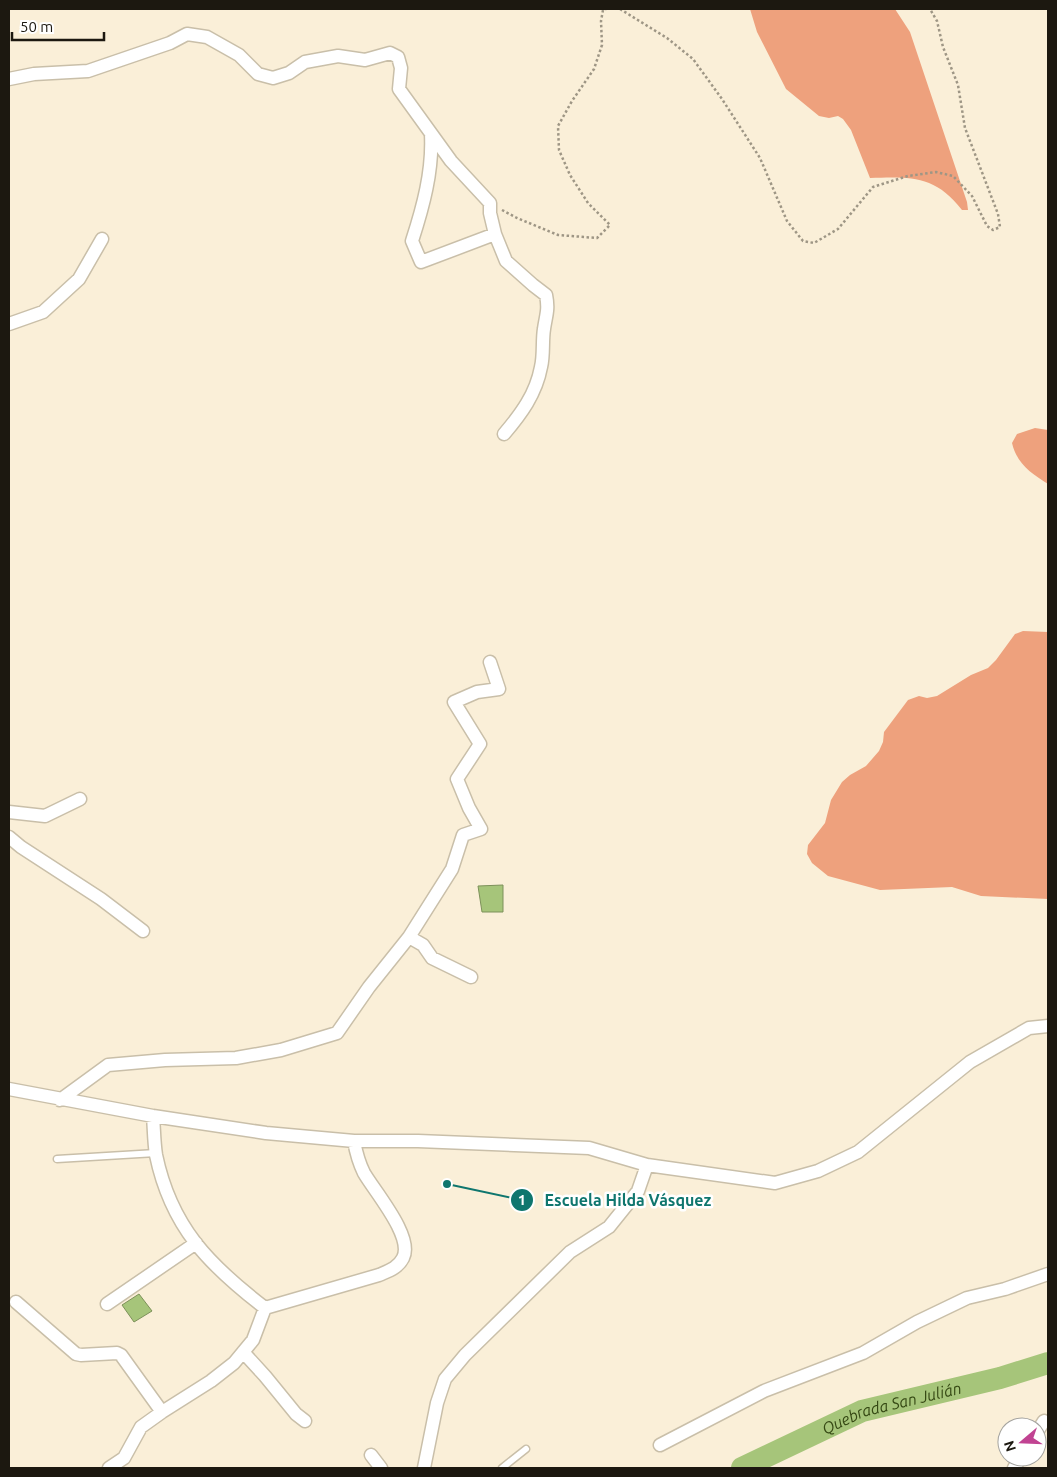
<svg xmlns="http://www.w3.org/2000/svg" width="1057" height="1477" viewBox="0 0 1057 1477" font-family="Ubuntu,sans-serif">
<rect width="100%" height="100%" fill="#faefd8"/>
<!-- forest -->
<path fill="#eea17d" d="M750 9H895L910 32 967 202 968 210H962C935 175 910 177 870 178L851 130 843 119 838 116 829 118 819 116 786 89 757 32Z
M1035 428 1048 430V484C1031 473 1017 464 1012 443L1017 434Z
M1023 631 1048 632V899L981 896 952 887 880 890 828 876 812 863 807 854 808 845 825 823 831 800 842 782 850 775 866 766 879 751 883 742 884 732 908 700 919 696 927 698 937 696 971 675 988 668 996 660 1015 634Z"/>
<!-- water -->
<path fill="#a6c57a" stroke="#7d915a" d="M503 885V912H482L478 886Z
M139 1294 152 1311 134 1322 122 1305Z"/>
<g fill="none" stroke-linecap="round" stroke-linejoin="round">
<!-- river -->
<path stroke="#a6c57a" stroke-width="22" id="s1" d="M742 1468 862 1411 1000 1378 1048 1363"/>
<!-- lane casing -->
<g stroke="#c9bfa9" stroke-width="9">
<path id="lane" d="M57 1159 156 1153
M502 1468 526 1449"/>
</g>
<!-- street casing -->
<g stroke="#c9bfa9" stroke-width="15">
<path id="street" d="M9 79 34 74 88 71 170 43 187 34 207 37 239 55 258 74 273 78 289 73 305 62 338 56 365 60 390 53 398 57 401 68 399 89 451 161 490 203V213L495 234 421 262 412 241C423 207 433 171 431 134
M495 234 506 261 533 285 546 295C549 310 546 315 544 329 542 341 544 355 541 367 536 394 521 414 504 434
M9 324 43 312 79 279 102 239
M9 812 45 816 80 799
M9 837 21 847 101 899 143 931
M409 937 423 945 432 958 471 977
M9 1089 153 1116 266 1133 354 1141H418L589 1148 647 1165 775 1183 818 1171 858 1152 970 1062 1029 1028 1048 1026
M60 1100 108 1065 165 1060 236 1058 281 1050 337 1033 369 987 409 937 452 869 463 835 481 829 469 808 457 779 480 744 454 702 477 692 499 689 490 662
M153 1116C154 1129 154 1142 156 1155 171 1227 209 1265 265 1308
M16 1302 76 1354 81 1355 117 1353 121 1355 162 1412
M107 1304 196 1243
M243 1352 265 1376 296 1414 305 1421
M1037 1432 1044 1421
M660 1445 764 1391 863 1353 917 1322 967 1298 1005 1289 1048 1274
M371 1455 381 1468
M109 1468 124 1458 141 1427 162 1412 211 1381 234 1363 253 1340 265 1308 379 1275C388 1271 398 1268 403 1258 414 1237 375 1192 364 1173 359 1163 356 1152 354 1141
M424 1468 437 1403 445 1379 465 1355 570 1252 609 1227 638 1191 647 1165
M1014 1468 1021 1457"/>
</g>
<!-- path -->
<path stroke="#9e9685" stroke-width="2.5" stroke-dasharray="2.5 2.5" stroke-linecap="butt" d="M620 9 667 38 693 59 722 99 760 158 787 221 803 241 814 243 838 229 873 187 908 176 936 172 953 176 972 196 987 226 993 230 1000 227 998 214 965 128 958 85 943 47 937 21 930 9
M502 210 517 218 558 235 597 238 610 225 588 203 570 175 559 150 558 126 572 101 594 69 602 45 601 21 603 10 606 9"/>
<!-- lane -->
<use href="#lane" stroke="#fff" stroke-width="6"/>
<!-- street -->
<use href="#street" stroke="#fff" stroke-width="12"/>
</g>
<g text-anchor="middle" stroke-width="5" stroke-linejoin="round" paint-order="stroke">
<!-- water labels -->
<g font-size="16" font-style="italic" fill="#364914" stroke="#fff">
<text dy="6" stroke="none"><textPath href="#s1" startOffset="162">Quebrada San Julián</textPath></text>
</g>
</g>
<!-- callouts -->
<path fill="none" stroke="#0f766e" stroke-width="2" d="M447 1184L522 1200"/>
<g fill="#0f766e" stroke="#fff" stroke-width="2">
<circle cx="447" cy="1184" r="5"/>
<circle cx="522" cy="1200" r="12"/>
</g>
<g font-size="15" text-anchor="middle" font-weight="bold" fill="#fff">
<text x="522" y="1205">1</text>
</g>
<g font-size="16" text-anchor="middle" font-weight="bold" fill="#0f766e" stroke="#fff" stroke-width="5" stroke-linejoin="round" paint-order="stroke">
<text x="628" y="1206">Escuela Hilda Vásquez</text>
</g>
<!-- border -->
<rect width="1057" height="1477" fill="none" stroke="#1c1810" stroke-width="20"/>
<!-- north arrow -->
<g transform="translate(1022 1442) rotate(251)"><circle r="24" fill="#ffffff" stroke="#a4a39f"/>
<path d="M0-4L9 19L0 12L-9 19Z" fill="#c14392"/>
<text y="-8" font-size="14" font-weight="bold" text-anchor="middle" fill="#1c1810">N</text>
</g>
<!-- scale -->
<path d="M12 32v8h92v-8" fill="none" stroke="#1c1810" stroke-width="2.5"/>
<text x="20" y="32" font-size="15" fill="#1c1810" stroke="#ffffff" stroke-width="4" paint-order="stroke">50 m</text>
</svg>
